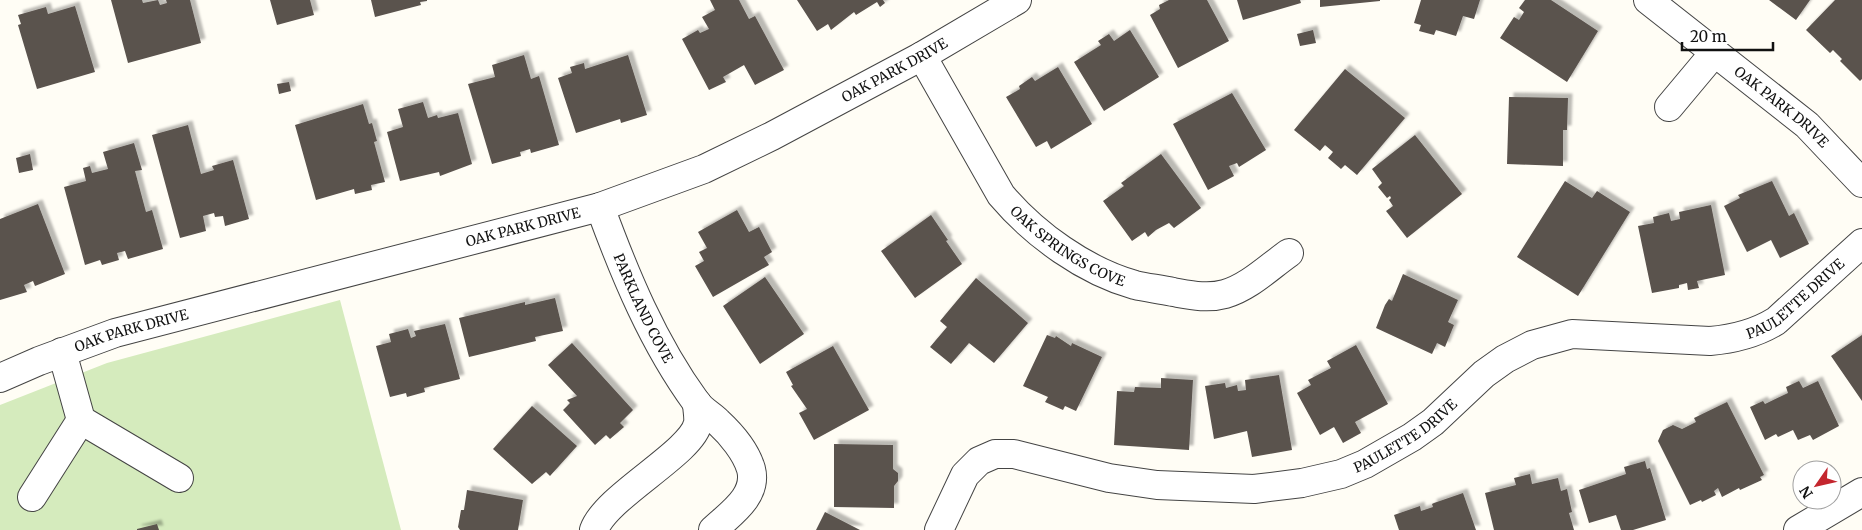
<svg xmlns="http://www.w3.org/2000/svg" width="1862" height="530" viewBox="0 0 1862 530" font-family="Merriweather,serif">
<defs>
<filter id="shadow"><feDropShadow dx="4.5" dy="-4.5" stdDeviation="1" flood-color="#0004"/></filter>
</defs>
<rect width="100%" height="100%" fill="#fffdf5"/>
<!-- green -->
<path fill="#d5ebbd" d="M340 300 401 530H0V405L107 363Z"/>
<!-- building -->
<path fill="#5a524d" filter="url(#shadow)" d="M111 0H142L143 3 158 0 160 5 167 3 166 0H190L201 43 128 63Z
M270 0H310L314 15 277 25Z
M371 0H427V1L420 2 421 5 375 17Z
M710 0H739L749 19 755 16 784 70 755 85 744 65 723 77 726 82 709 90 682 39 698 30 700 33 709 29 702 17 715 10Z
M797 0H883L885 3 880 7 877 2 856 15 854 12 831 30 828 24 817 31Z
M1169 0H1207L1229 41 1178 68 1150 15 1160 9 1159 5Z
M1237 0H1300L1301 3 1243 20Z
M1320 0H1380V1L1320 7Z
M1421 0H1480L1474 19 1463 16 1456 36 1436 30 1434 35 1419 31 1421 25 1414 23Z
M1525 0H1551L1598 31 1567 82 1500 38 1514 17 1519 20 1524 12 1519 8Z
M1769 0H1810L1796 20Z
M1835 0H1862V79L1860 81 1840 61 1842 59 1833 50 1830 53 1806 30Z
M75 6 95 72 37 89 18 25 21 24 18 15 46 7 48 14Z
M1130 30 1159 77 1104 111 1074 62 1101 45 1098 41 1109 34 1114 41Z
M1313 30 1316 43 1300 46 1297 34Z
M524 55 531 79 539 76 559 145 531 153 530 149 520 152 521 156 492 164 468 84 495 77 492 65Z
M628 55 647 115 621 123 620 119 576 133 558 78 572 73 570 67 584 63 585 69Z
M1058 67 1092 124 1051 149 1047 141 1036 147 1006 97 1020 89 1019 86 1032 77 1035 81Z
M1345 69 1405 118 1357 175 1345 165 1341 169 1328 158 1333 152 1325 145 1320 151 1294 130Z
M289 82 291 91 279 94 277 84Z
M1232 93 1266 150 1239 167 1237 163 1229 166 1234 176 1208 190 1173 124Z
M1509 97 1568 98 1567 130H1563V166L1507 164Z
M423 102 428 118 437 115 438 118 458 113 472 164 440 176 439 172 400 181 387 132 403 127 398 109Z
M363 104 369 124 372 123 377 141 374 142 385 182 371 185 372 190 355 194 354 189 316 200 295 125Z
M188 125 201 174 214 170 212 166 233 160 249 219 225 226 223 216 215 217 214 213 203 216 206 231 180 238 152 135Z
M1415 135 1462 194 1407 238 1386 211 1393 206 1389 200 1391 198 1390 196 1387 198 1378 187 1382 183 1372 169Z
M134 143 142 170 135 171 146 212 152 210 163 249 128 259 125 251 117 253 119 260 102 265 100 260 85 265 64 187 86 181 83 168 90 166 92 173 108 169 103 152Z
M30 154 33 170 19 173 16 158Z
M1161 154 1201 208 1174 228 1169 223 1156 230 1148 237 1145 232 1132 241 1103 201 1124 186 1121 183Z
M1565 181 1592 198 1597 191 1630 212 1578 296 1517 257Z
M1772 181 1789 216 1794 213 1809 244 1780 258 1771 240 1747 252 1724 206 1740 198 1738 195Z
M38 204 65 274 35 286 33 281 24 285 27 292 0 300V219Z
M1711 205 1725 275 1697 281 1699 288 1688 290 1687 283 1679 285V288L1652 293 1638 226 1654 223 1653 217 1669 213 1671 221 1680 219 1679 212Z
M737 210 749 232 759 227 772 252 764 257 769 265 713 297 695 266 704 261 699 252 707 248 698 232Z
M931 215 948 240 946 241 962 264 915 298 881 251Z
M1403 274 1458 300 1448 322 1454 325 1445 347 1437 343 1432 354 1376 328 1385 305 1389 299 1392 301Z
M765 277 804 334 760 364 723 306Z
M976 278 1028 323 994 363 969 343 951 364 930 347 947 327 940 321Z
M555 298 563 331 535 337 536 341 469 357 459 318 525 302V305Z
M445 324 460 379 424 388 425 392 407 397 406 393 390 397 376 346 391 342 389 334 408 329 411 338 416 336 414 331Z
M1047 335 1055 338 1056 336 1071 346 1072 343 1102 357 1076 411 1065 406 1063 410 1045 402 1048 397 1023 386Z
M1862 335V401L1831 356Z
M572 343 633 410 620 423 624 427 610 439 606 435 595 445 563 410 570 403 567 400 577 396 548 365Z
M1356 345 1388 404 1355 422 1361 433 1343 443 1334 427 1320 435 1297 393 1311 385 1308 380 1331 368 1327 361Z
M833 346 869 410 814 440 799 413 807 409 791 386 793 385 786 372Z
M1279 375 1292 450 1252 457 1247 431 1214 439 1205 386 1225 383 1226 388 1237 385 1238 391 1246 390 1245 380Z
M1161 378 1193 380 1189 450 1114 445 1117 391 1134 392 1135 387 1161 388Z
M1799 381 1803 388 1818 381 1839 426 1813 440 1810 435 1798 440 1793 430 1778 437 1776 434 1765 440 1750 407 1763 401 1765 404 1788 393 1786 387Z
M1727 402 1764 475 1760 477 1762 480 1740 490 1739 488 1722 497 1718 488 1714 491 1716 495 1702 502 1701 500 1690 505 1658 441 1663 430 1673 425 1682 429 1696 422 1694 418Z
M532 406 577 446 550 476 546 472 532 484 493 449Z
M834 444 893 445V469L898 473V481L894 486V508L834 507Z
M1645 461 1647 469 1650 468 1666 520 1633 530H1621L1616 515 1589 523 1579 490 1626 474 1624 467Z
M1530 474 1532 484 1558 478 1561 491 1567 489 1572 512 1569 513 1574 530H1494L1485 493 1516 485 1514 478Z
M467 490 523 500 518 530H460L458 527 461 510H464Z
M1463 493 1476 530H1399L1394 515 1420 506 1421 511 1433 507 1432 504 1434 503Z
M825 512 860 530H816Z
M157 524 159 530H137V529Z"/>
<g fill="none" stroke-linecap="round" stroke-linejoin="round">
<!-- minor casing -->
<g stroke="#444" stroke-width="30">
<g id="minor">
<path id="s1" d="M1648 0 1807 125 1862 183"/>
<path id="s2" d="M922 56 1001 195C1035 235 1085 271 1135 285 1147 288 1160 289 1173 292 1190 295 1207 299 1225 294 1249 287 1269 267 1289 253"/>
<path d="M1669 107 1715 52"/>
<path id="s3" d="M600 207C625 275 653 343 696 402 701 410 711 415 718 422 731 434 746 452 751 469 758 496 730 514 713 530"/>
<path d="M62 352 81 420 179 478"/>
<path id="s4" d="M0 378 39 361 115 333 600 207 704 169 772 136 922 56 1017 0"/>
<path d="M32 497 81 420"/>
<path d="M594 530C606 496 692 453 698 423 699 417 697 409 697 403"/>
<path id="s5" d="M939 530 965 475 979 461 995 454H1014L1109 478 1157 485 1254 489 1302 483 1341 474 1365 464 1412 437 1433 422 1484 374 1505 359 1532 345 1572 334 1710 341C1734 339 1755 334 1776 321L1862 243"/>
<path d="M1798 530 1862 492"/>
</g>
</g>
<!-- minor -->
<use href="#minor" stroke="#fff" stroke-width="28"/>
</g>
<g text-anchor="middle" stroke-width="5" stroke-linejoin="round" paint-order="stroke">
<!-- street labels -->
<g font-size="14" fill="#111" stroke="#fff">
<text dy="5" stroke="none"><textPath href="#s4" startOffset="950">OAK PARK DRIVE</textPath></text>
<text dy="5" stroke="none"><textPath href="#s1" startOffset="171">OAK PARK DRIVE</textPath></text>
<text dy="5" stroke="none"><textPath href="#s4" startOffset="545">OAK PARK DRIVE</textPath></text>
<text dy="5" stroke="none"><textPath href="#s2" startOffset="245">OAK SPRINGS COVE</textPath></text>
<text dy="5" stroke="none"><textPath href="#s5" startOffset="959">PAULETTE DRIVE</textPath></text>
<text dy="5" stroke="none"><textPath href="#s3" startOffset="110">PARKLAND COVE</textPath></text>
<text dy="5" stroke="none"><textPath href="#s4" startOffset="140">OAK PARK DRIVE</textPath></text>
<text dy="5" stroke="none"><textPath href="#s5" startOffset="524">PAULETTE DRIVE</textPath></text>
</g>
</g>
<!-- north arrow -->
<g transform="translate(1817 485) rotate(236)"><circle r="24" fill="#ffffff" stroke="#a0a0a0"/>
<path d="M0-4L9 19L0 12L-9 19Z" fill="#c4262e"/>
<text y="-8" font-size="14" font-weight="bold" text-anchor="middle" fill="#111111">N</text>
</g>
<!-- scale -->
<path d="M1682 42v8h91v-8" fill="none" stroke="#111111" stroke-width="2.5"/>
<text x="1690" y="42" font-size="15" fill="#111111" stroke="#ffffff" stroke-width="4" paint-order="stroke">20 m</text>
</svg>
